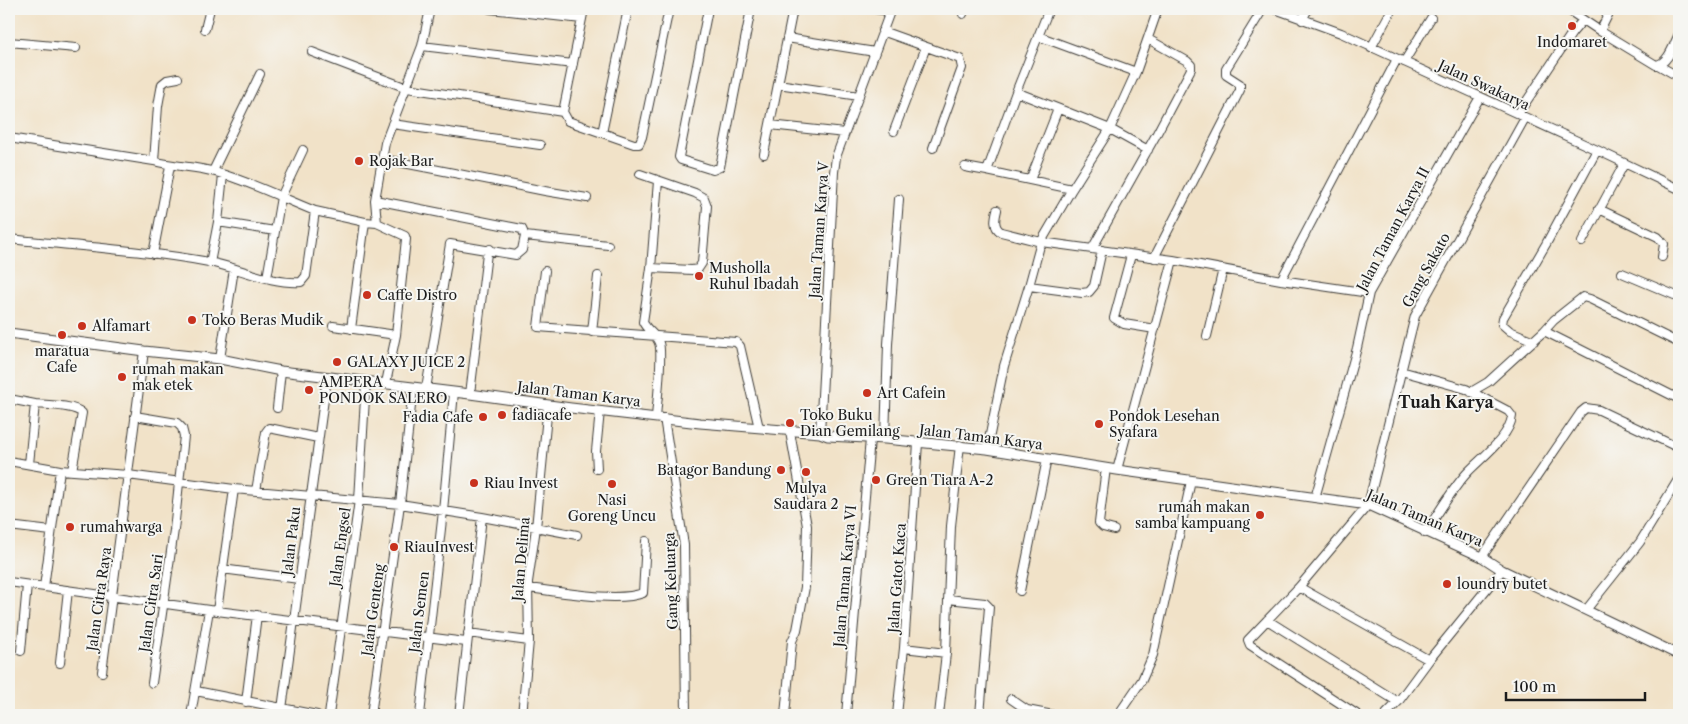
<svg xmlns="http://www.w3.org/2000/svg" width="1688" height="724" viewBox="0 0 1688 724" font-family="'Libre Caslon Text',serif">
<rect width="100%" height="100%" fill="#f6f6f2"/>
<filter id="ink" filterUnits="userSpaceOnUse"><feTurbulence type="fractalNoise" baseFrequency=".02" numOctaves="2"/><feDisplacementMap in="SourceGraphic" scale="10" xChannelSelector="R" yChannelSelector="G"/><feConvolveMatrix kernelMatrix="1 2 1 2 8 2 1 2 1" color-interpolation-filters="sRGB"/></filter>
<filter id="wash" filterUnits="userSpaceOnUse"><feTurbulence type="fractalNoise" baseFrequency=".0096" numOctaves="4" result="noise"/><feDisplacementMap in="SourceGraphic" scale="20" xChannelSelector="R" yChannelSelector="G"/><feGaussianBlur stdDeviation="1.12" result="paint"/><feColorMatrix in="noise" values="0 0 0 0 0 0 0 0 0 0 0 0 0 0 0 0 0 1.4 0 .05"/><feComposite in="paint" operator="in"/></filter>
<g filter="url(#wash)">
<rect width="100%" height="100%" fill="#f1e2c8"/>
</g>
<g filter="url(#ink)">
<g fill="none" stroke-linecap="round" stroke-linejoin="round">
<!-- minor casing -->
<g stroke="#3c3a36" stroke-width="10">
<path id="minor" d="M490 9 582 19
M708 9 679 157 681 160 713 170 720 167 751 9
M875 9 890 11
M1049 9 1016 92 987 171 1072 189
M1275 9 1341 33 1597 150 1679 189
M1567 9 1600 31 1611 9
M963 14 965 9
M1302 20 1308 9
M205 29 210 9
M882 31 960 59 962 68 933 148
M1600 31 1656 65C1668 64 1674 44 1679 34
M1038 36 1136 72
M787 38 875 52
M9 42 76 48
M422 46 573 64
M1371 48 1392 9
M312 52 407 88 563 112
M1404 62 1431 18
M1658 65 1679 77
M778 84 859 96
M1016 92 1110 129 1148 150
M563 112 568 121 634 144H639L642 137 669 9
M563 112 584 9
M1518 114 1572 33 1583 20
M392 124 540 145
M770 125 845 133
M894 131 926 47
M602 133 628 9
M9 138 154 161C174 167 195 166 215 172 249 181 282 198 315 211L306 276 301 282C270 284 240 268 209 262 143 250 75 246 9 239
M764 154 793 9
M383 159 545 191 587 198
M154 161 158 106 162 84 167 80 178 78
M965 167 987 171
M213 171 260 74
M640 174 695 193 704 198 707 206 702 263 698 269 692 270 651 268
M1030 180 1058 109
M375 200 522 229 525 236 522 250 516 255 450 244 426 389
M1599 209 1658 237 1664 244 1662 257
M997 210C995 218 993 227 1001 232L1041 242 1173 260 1281 280 1369 293
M315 211 365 222
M218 222 275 231
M377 223 375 200 385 143 422 46 430 9
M525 236 608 245
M1582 242 1624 164
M1092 249 1156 135 1191 69V65L1187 61 1148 39
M153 254 170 166
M1131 255 1114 318 1124 324 1155 329
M1154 258 1240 90V84L1226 75V69L1263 9
M210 263 218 222 223 175
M545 271 538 327 736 342 740 346 759 428
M1622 273 1679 297
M267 278 281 197 303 150
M1281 280 1397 59
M1029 286 1082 293 1089 292 1094 286 1102 250
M333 326 396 335
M351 329 365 222 377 223 405 236 406 239 396 335 386 383
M1544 331 1554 320 1583 297 1590 299 1679 343
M592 332 598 276
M1207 336 1223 269
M1534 341 1510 331 1502 324 1503 318 1546 244 1597 150
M220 359 234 269
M1401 371 1466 389 1508 411 1512 416C1510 437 1481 458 1467 473 1452 489 1438 514 1425 533
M1471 392 1488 382 1544 331 1679 399
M470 394 487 253 490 249
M9 399 35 404
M277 408 281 371
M135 416 177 423 182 428 184 436 174 530 152 683
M656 417C657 403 663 353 659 343 656 334 647 331 643 322L651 268 658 181
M664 418 684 545 686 715
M820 433 834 172 836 157 891 9
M885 439 888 344 899 199
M987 449 1004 366 1029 286 1041 242 1072 189 1110 129 1136 72 1158 9
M9 461 60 470 128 475 234 489 400 504 482 517 577 535
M29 464 35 404C47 405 74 405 82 413L72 471
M1106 468 1099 523 1103 527 1114 530
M597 469 596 451 600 411
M1117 470 1173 260
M256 491 266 432 269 428 318 438
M1315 498 1357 348 1369 293 1480 97
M9 526 51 531
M1482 557 1581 412 1586 408 1599 410 1679 448
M222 569 299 579
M9 582 209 610 466 642
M44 587 60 470
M1299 587 1429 660
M528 588C556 591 618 603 643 593L646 541
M1020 591 1047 459
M948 599 985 603 989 607 980 715
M1586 610 1640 542 1679 478
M217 611 234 489
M1267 620 1398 702
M468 633 529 641
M904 648 946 653
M21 651 27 585
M60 663 68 590
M102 672 144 351
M196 691 317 715
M1011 699 1027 710 1053 715
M246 702 257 615
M282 709 327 377
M191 715 209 610
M329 715 359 500 366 381
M371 715 400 504 413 388
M420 715 443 511 454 392
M459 715 482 517
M522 715 529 641 528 582 536 528 548 405
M785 715 792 641 797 630 805 587 807 526 790 432
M846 715 870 439
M897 715 904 648 918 443
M939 715 946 653 951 526 960 445
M1118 715 1142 680 1153 655 1191 481
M1358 715 1250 645 1248 640 1299 587 1368 505 1415 316 1525 118
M1385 715 1398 702 1429 660 1502 570"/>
</g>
<!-- tertiary casing -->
<g stroke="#3c3a36" stroke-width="11">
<path id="tertiary" d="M9 333 144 351 220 359 281 371 470 394 571 408 700 423 820 433 828 436 885 439 987 449 1117 470 1368 505 1482 557 1502 570 1679 655"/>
</g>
<!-- minor -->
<use href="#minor" stroke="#fff" stroke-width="8"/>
<!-- tertiary -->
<use href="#tertiary" stroke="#fff" stroke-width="9"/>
</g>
</g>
<!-- markers -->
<g fill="#c8321e" stroke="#f6f6f2" stroke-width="2">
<circle cx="1572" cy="26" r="5"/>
<circle cx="359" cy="161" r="5"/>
<circle cx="699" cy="276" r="5"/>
<circle cx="367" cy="295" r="5"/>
<circle cx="192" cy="320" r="5"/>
<circle cx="82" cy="326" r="5"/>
<circle cx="62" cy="335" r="5"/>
<circle cx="337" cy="362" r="5"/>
<circle cx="122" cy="377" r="5"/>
<circle cx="309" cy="390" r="5"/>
<circle cx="867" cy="393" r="5"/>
<circle cx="502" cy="415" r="5"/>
<circle cx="483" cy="417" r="5"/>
<circle cx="790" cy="423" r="5"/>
<circle cx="1099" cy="424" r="5"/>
<circle cx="781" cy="470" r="5"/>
<circle cx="806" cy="472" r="5"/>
<circle cx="876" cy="480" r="5"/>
<circle cx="474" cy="483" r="5"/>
<circle cx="612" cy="484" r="5"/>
<circle cx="1260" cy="515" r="5"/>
<circle cx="70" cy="527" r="5"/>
<circle cx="394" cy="547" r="5"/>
<circle cx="1447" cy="584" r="5"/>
</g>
<g text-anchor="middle" stroke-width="4" stroke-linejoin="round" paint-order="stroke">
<!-- poi labels -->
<g font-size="14" fill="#1c1c1c" stroke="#f6f6f2" text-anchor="start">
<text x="1572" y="47" text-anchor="middle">Indomaret</text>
<text x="369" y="166">Rojak Bar</text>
<text x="709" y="273">Musholla<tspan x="709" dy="16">Ruhul Ibadah</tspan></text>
<text x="377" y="300">Caffe Distro</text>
<text x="202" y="325">Toko Beras Mudik</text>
<text x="92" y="331">Alfamart</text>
<text x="62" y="356" text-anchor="middle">maratua<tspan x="62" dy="16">Cafe</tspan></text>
<text x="347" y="367">GALAXY JUICE 2</text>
<text x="132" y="374">rumah makan<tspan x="132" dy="16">mak etek</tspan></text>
<text x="319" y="387">AMPERA<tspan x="319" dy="16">PONDOK SALERO</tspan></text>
<text x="877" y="398">Art Cafein</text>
<text x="512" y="420">fadiacafe</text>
<text x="800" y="420">Toko Buku<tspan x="800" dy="16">Dian Gemilang</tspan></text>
<text x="1109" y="421">Pondok Lesehan<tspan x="1109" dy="16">Syafara</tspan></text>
<text x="473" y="422" text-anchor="end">Fadia Cafe</text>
<text x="771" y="475" text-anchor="end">Batagor Bandung</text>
<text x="886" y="485">Green Tiara A-2</text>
<text x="484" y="488">Riau Invest</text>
<text x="806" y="493" text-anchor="middle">Mulya<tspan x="806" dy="16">Saudara 2</tspan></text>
<text x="612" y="505" text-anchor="middle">Nasi<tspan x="612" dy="16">Goreng Uncu</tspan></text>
<text x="1250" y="512" text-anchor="end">rumah makan<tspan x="1250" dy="16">samba kampuang</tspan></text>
<text x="80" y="532">rumahwarga</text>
<text x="404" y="552">RiauInvest</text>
<text x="1457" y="589">loundry butet</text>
</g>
<!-- street labels -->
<g font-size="14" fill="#1c1c1c" stroke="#f6f6f2">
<text transform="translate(1484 85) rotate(25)" y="5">Jalan Swakarya</text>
<text transform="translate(1393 229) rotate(-62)" y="5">Jalan Taman Karya II</text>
<text transform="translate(819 230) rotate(-86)" y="5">Jalan Taman Karya V</text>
<text transform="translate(1426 270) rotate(-61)" y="5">Gang Sakato</text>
<text transform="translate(579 394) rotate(7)" y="5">Jalan Taman Karya</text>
<text transform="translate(981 437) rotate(7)" y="5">Jalan Taman Karya</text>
<text transform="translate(1425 518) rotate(23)" y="5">Jalan Taman Karya</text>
<text transform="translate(291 541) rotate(-83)" y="5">Jalan Paku</text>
<text transform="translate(340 547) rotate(-82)" y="5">Jalan Engsel</text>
<text transform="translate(521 559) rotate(-85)" y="5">Jalan Delima</text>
<text transform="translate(845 576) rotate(-85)" y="5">Jalan Taman Karya VI</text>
<text transform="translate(897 578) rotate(-86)" y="5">Jalan Gatot Kaca</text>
<text transform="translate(671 581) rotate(-92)" y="5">Gang Keluarga</text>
<text transform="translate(99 599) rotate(-82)" y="5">Jalan Citra Raya</text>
<text transform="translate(151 603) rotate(-82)" y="5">Jalan Citra Sari</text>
<text transform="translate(373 610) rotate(-82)" y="5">Jalan Genteng</text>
<text transform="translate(419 612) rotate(-83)" y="5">Jalan Semen</text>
</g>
<!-- quarter labels -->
<g font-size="16" font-weight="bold" fill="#1c1c1c" stroke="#f6f6f2">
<text x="1446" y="408">Tuah Karya</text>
</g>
</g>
<!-- margin -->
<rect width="1688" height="724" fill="none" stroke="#f6f6f2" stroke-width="30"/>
<!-- scale -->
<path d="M1506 692v8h139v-8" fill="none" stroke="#1c1c1c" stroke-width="2.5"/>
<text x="1513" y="692" font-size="15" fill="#1c1c1c" stroke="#f6f6f2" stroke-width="4" paint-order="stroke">100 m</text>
</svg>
